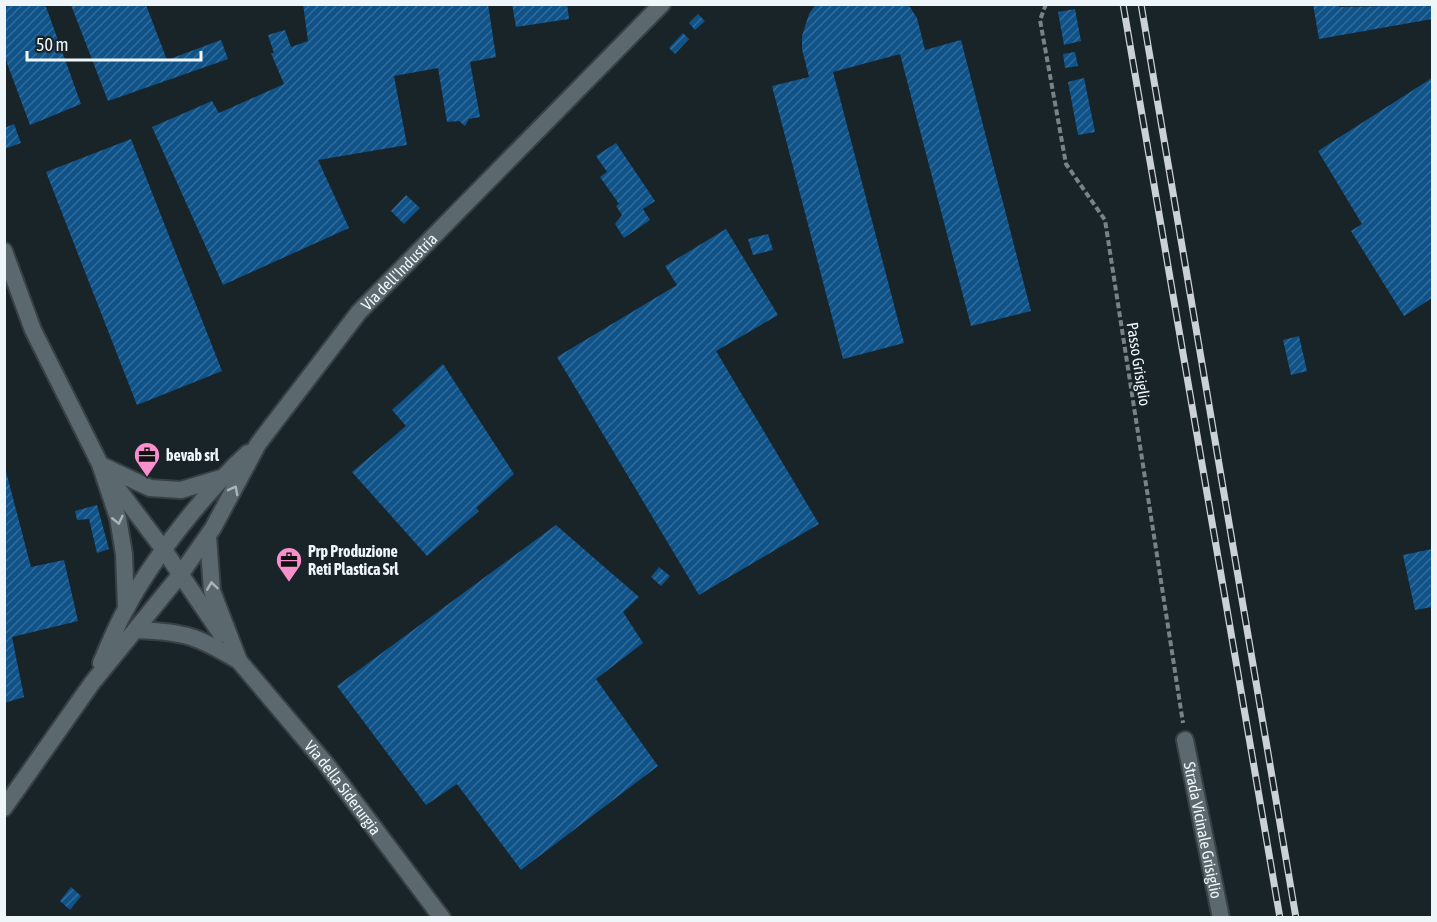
<svg xmlns="http://www.w3.org/2000/svg" width="1437" height="922" viewBox="0 0 1437 922" font-family="'Asap Condensed',sans-serif">
<defs>
<pattern id="building-hatch" width="6" height="6" patternUnits="userSpaceOnUse" patternTransform="scale(1.5)"><rect width="6" height="6" fill="#105389"/><path d="M-1 1l2-2M0 6l6-6M5 7l2-2" fill="none" stroke="#336c9a"/></pattern>
</defs>
<rect width="100%" height="100%" fill="#192429"/>
<!-- building -->
<path fill="url(#building-hatch)" d="M4 4H45L81 104 30 125 4 55Z
M303 4H488L496 57 470 62 480 117 469 119 465 126 459 121 447 122 438 68 394 76 407 145 318 160 349 228 223 285 152 127 212 101 219 113 284 84 271 53H274L268 35 285 30 291 47 308 41Z
M512 4H567L569 19 516 27Z
M816 4H908L917 18 925 50 961 40 1031 311 971 326 900 54 833 72 904 343 843 359 772 86 809 77 802 49V36L809 14Z
M1313 4H1338L1339 7 1432 5V19L1319 39Z
M71 5H146L167 60 221 40 228 59 108 101Z
M1075 9 1081 41 1064 45 1058 12Z
M698 14 705 21 695 30 689 23Z
M683 33 689 39 675 54 669 48Z
M1075 52 1078 66 1065 68 1063 54Z
M1084 78 1095 132 1078 135 1068 82Z
M1432 78V298L1404 316 1351 231 1362 224 1318 151Z
M14 124 21 143 4 149V128Z
M131 139 222 371 137 405 46 172Z
M616 143 655 201 643 209 650 220 624 238 615 224 622 215 616 206 619 204 600 177 607 172 596 156Z
M406 195 420 208 404 224 391 211Z
M726 229 778 315 716 351 819 524 699 595 557 357 677 285 665 266Z
M768 234 773 250 753 255 748 239Z
M1299 336 1307 371 1291 375 1283 340Z
M443 364 514 474 476 508 479 511 427 556 352 472 406 426 392 410Z
M4 464 31 567 64 560 78 621 12 637 24 697 4 703Z
M97 505 109 549 97 553 89 519 77 520 75 511Z
M556 525 639 597 623 612 643 643 596 679 658 766 521 870 457 784 426 805 337 686Z
M1432 549V607L1415 610 1403 555Z
M659 567 670 576 661 586 651 577Z
M71 887 81 896 70 910 60 901Z"/>
<g fill="none" stroke-linecap="round" stroke-linejoin="round">
<!-- minor casing -->
<g stroke="#384044" stroke-width="20">
<g id="minor">
<path d="M4 251 33 330 100 464 118 518 124 554 126 607"/>
<path d="M101 465 150 488 181 490 221 478"/>
<path d="M109 477 164 550 221 634"/>
<path id="s1" d="M208 536 212 591 239 661 326 764 442 918"/>
<path d="M137 630C186 632 197 636 239 661"/>
<path d="M101 663C109 645 116 626 126 609 152 559 207 490 248 453"/>
<path id="s2" d="M1185 740 1221 918"/>
<path id="s3" d="M4 808 92 683 180 575 213 528 258 444 359 312 662 4"/>
</g>
</g>
<!-- path -->
<path stroke="#798286" stroke-width="4" stroke-dasharray="6 3" stroke-linecap="butt" d="M1046 4 1040 20 1066 164 1105 220 1183 723"/>
<!-- minor -->
<use href="#minor" stroke="#5b686d" stroke-width="16"/>
<!-- rail casing -->
<g stroke="#cad2d5" stroke-width="7">
<path id="rail" d="M1123 4 1280 918
M1141 4 1296 918"/>
</g>
<!-- rail -->
<use href="#rail" stroke="#192429" stroke-width="4.5" stroke-dasharray="14" stroke-linecap="butt"/>
</g>
<!-- one-way arrows -->
<defs><path id="oneway-chevron" d="M-2-3.5L2.5 0L-2 3.5" fill="none" stroke-width="1.6" stroke-linecap="round" stroke-linejoin="round" transform="scale(1.5)"/></defs>
<g stroke="#acb6ba">
<use href="#oneway-chevron" transform="translate(234 490) rotate(-62)"/>
<use href="#oneway-chevron" transform="translate(118 520) rotate(77)"/>
<use href="#oneway-chevron" transform="translate(212 586) rotate(-98)"/>
</g>
<!-- icons -->
<defs>
<g id="office-pin" transform="scale(1.35)"><path d="M0 17L-7.5 6A9.5 9.5 0 1 1 7.5 6Z" fill="#f790cd" stroke="#192429"/><path d="M-6-3h4V-5.5h4V-3h4V5H-6ZM-1-4.5V-3h2v-1.5ZM-6 0V1H6V0Z" fill="#111"/></g>
</defs>
<g fill-rule="evenodd">
<use href="#office-pin" x="147" y="455"/>
<use href="#office-pin" x="289" y="560"/>
</g>
<g text-anchor="middle" stroke-width="4.5" stroke-linejoin="round" paint-order="stroke">
<!-- street labels -->
<g font-size="16" fill="#eff6f9" stroke="#192429">
<text dy="6" stroke="none"><textPath href="#s3" startOffset="668">Via dell'Industria</textPath></text>
<text transform="translate(1139 364) rotate(81)" y="6">Passo Grisiglio</text>
<text dy="6" stroke="none"><textPath href="#s1" startOffset="294">Via della Siderurgia</textPath></text>
<text dy="6" stroke="none"><textPath href="#s2" startOffset="92">Strada Vicinale Grisiglio</textPath></text>
</g>
<!-- poi labels -->
<g font-size="16" font-weight="bold" fill="#eff6f9" stroke="#192429" text-anchor="start">
<text x="166" y="461">bevab srl</text>
<text x="308" y="557">Prp Produzione<tspan x="308" dy="18">Reti Plastica Srl</tspan></text>
</g>
</g>
<!-- border -->
<rect width="1437" height="922" fill="none" stroke="#eff6f9" stroke-width="12"/>
<!-- scale -->
<path d="M27 51v9h174v-9" fill="none" stroke="#eff6f9" stroke-width="3"/>
<text x="36" y="51" font-size="18" fill="#eff6f9" stroke="#192429" stroke-width="4.5" paint-order="stroke">50 m</text>
</svg>
